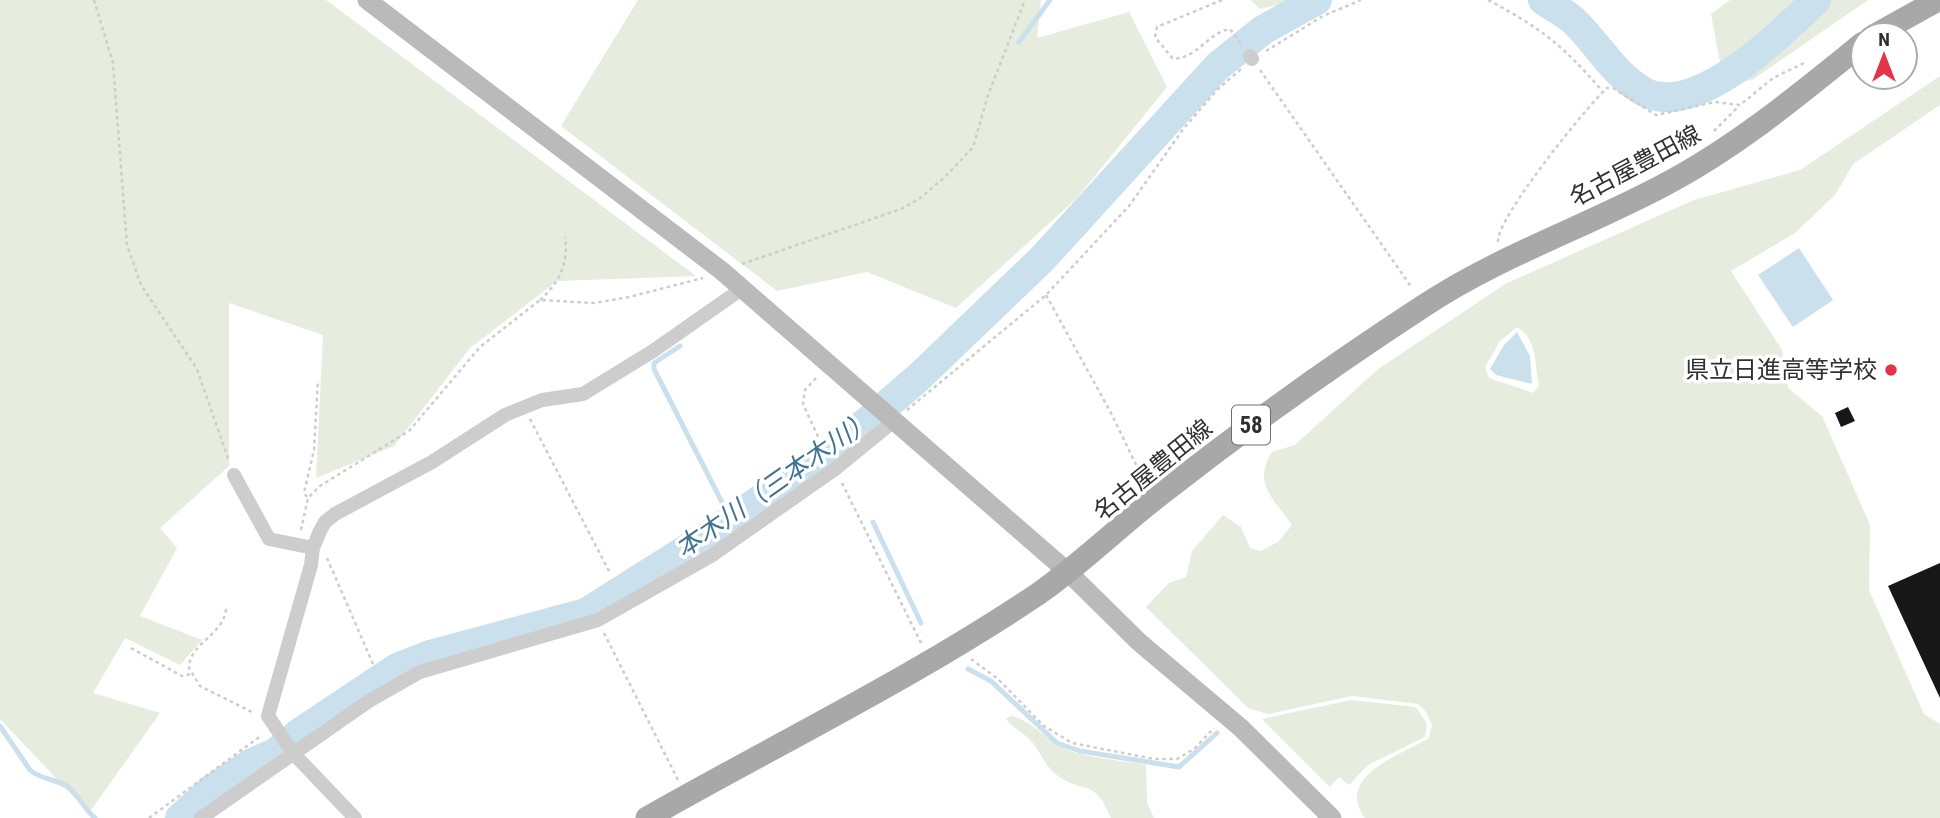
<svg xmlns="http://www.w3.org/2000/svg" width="1940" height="818" viewBox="0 0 1940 818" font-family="'Roboto Condensed','Noto Sans JP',sans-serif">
<rect width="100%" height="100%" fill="#fff"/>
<!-- green -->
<path fill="#e6ecde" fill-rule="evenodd" d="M0 0H326L696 276 557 281 470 348 394 446 316 478 323 335 229 303V466L160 528 177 548 140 616 202 640 180 665 125 638 93 693 160 713 89 813 0 719Z
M638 0H1041L1037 38 1129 12 1167 87 1077 198 956 308 867 272 777 291 561 126Z
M1250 0H1298L1260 9Z
M1730 0H1868L1752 80 1724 84 1711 14Z
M1940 76V105L1853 164 1835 195 1795 233 1731 271 1782 350 1788 388 1822 416 1870 525 1869 590 1924 714 1940 724V818H1365C1334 776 1401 755 1429 738L1432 725 1426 712 1418 704 1352 696 1268 714 1248 708 1146 607 1169 583 1186 577 1192 551 1223 515 1241 527 1250 548 1261 551 1278 542 1292 525C1274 499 1252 484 1272 452L1295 445 1377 370 1505 284 1694 200 1800 170ZM1517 327C1538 340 1534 363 1539 385L1533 393 1489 378 1485 367 1500 341Z
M1351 700 1416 707 1427 724 1425 737 1368 765 1349 785 1339 777 1330 787 1262 719Z
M1010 716C1031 719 1046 740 1066 749 1090 759 1121 760 1146 765L1147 803 1154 818H1111C1094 777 1086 795 1058 776 1044 767 1040 748 1027 737 1020 730 1012 728 1006 719Z"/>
<!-- water -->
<path fill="#cae0ec" d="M1799 248 1833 300 1793 327 1758 275Z
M1517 332 1530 356 1532 384 1496 375 1490 369 1504 345Z"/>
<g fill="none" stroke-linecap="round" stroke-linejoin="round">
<!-- stream -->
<path stroke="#cae0ec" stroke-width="5" d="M1019 42 1050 0
M680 346 654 363V369L731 520
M873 522 921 623
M968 669 991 681 1057 743 1080 751 1179 767 1217 733
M0 726 30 770C41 780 57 779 68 787 79 795 84 809 95 818"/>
<!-- river -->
<path stroke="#cae0ec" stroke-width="30" d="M1543 0C1553 7 1565 13 1574 21 1597 43 1613 73 1641 90 1692 123 1781 34 1816 0
M180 818 212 789 252 763 275 753 298 734 397 668 430 655 586 613 703 539 841 444 918 378 1042 259 1218 66 1263 30 1317 0"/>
</g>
<!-- building -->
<path fill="#171717" d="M1848 407 1855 421 1841 427 1835 413Z
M1940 563V698L1888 586Z"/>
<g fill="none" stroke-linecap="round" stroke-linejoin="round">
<!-- path -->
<path stroke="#cdcdcd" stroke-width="2.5" stroke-dasharray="3.5 3.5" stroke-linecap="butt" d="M94 0 113 63 127 245 141 285 197 369 229 461
M1222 0 1157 27 1155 37 1173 59C1200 57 1207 33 1230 29L1242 45
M1488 0C1541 28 1564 46 1603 92
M1266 51 1323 16 1361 0
M1260 70 1412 288
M1714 131 1739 106
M1498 242C1495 220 1587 106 1607 88H1613L1656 115 1715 102 1740 105 1773 78 1806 62
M742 264 901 209 919 199 945 177 973 147 988 95 1025 0
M1046 295 1111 413 1144 481
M540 300C559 283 569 263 565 237
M816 378 805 390 803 404 827 456
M907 410 1046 295 1129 206 1184 128 1217 90 1241 69
M530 419 610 573
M842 483 921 643
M307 497 304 493 314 450 318 380
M301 530 308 498 320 486 409 431 480 347 540 300 594 303 629 297 703 278
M327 558 373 664
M226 609C224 635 189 643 189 668L200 686 254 713
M604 633 678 780
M131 648 182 676 191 674
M971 659 998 679 1044 726 1072 743 1154 759H1177L1194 749 1214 728
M149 818 262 735"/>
<!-- street -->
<path stroke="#cdcdcd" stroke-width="14" d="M1250 56 1252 59
M234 475 269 539 313 548
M201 818 369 701 420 672 598 620 711 556 835 469 895 420
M355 818 293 753 268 716 311 565 313 548 320 531 325 522 335 514 432 462 505 415 542 400 583 394 653 351 743 288"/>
<!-- secondary -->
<path stroke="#bababa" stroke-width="19" d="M367 0 722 271 1069 573 1139 642 1241 728 1332 818"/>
<!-- primary -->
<path stroke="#a8a8a8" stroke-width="23" d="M1875 35 1938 0
M647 818C777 744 913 678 1038 594 1080 565 1116 529 1156 498 1242 430 1330 367 1422 307 1497 257 1583 228 1662 186 1735 148 1799 95 1863 43"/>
</g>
<!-- markers -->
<circle fill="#e33549" stroke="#fff" stroke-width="2.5" cx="1891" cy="370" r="7"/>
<g text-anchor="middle" stroke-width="7" stroke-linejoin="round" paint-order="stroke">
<!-- shield labels -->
<rect fill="#fff" stroke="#6e6e6e" stroke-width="2" x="1232" y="405.5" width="38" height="39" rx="5"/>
<g font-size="23" font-weight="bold" fill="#303030">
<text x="1251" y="433">58</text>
</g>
<!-- street labels -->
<g font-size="24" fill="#303030" stroke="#fff">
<text transform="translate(1635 166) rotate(-28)" y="8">名古屋豊田線</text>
<text transform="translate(1153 470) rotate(-39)" y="8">名古屋豊田線</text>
</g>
<!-- poi labels -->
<g font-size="24" fill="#303030" stroke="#fff" text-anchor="end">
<text x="1877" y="378">県立日進高等学校</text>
</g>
<!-- water labels -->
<g font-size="26" font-style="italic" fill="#3e7491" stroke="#fff">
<text transform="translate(774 484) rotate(-35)" y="9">本木川（三本木川）</text>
</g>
</g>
<!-- north arrow -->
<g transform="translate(1884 56)"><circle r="33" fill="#ffffff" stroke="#acacac" stroke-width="2"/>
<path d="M0-5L12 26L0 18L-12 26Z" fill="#e33549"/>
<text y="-10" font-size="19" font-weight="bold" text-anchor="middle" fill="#303030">N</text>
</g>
</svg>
